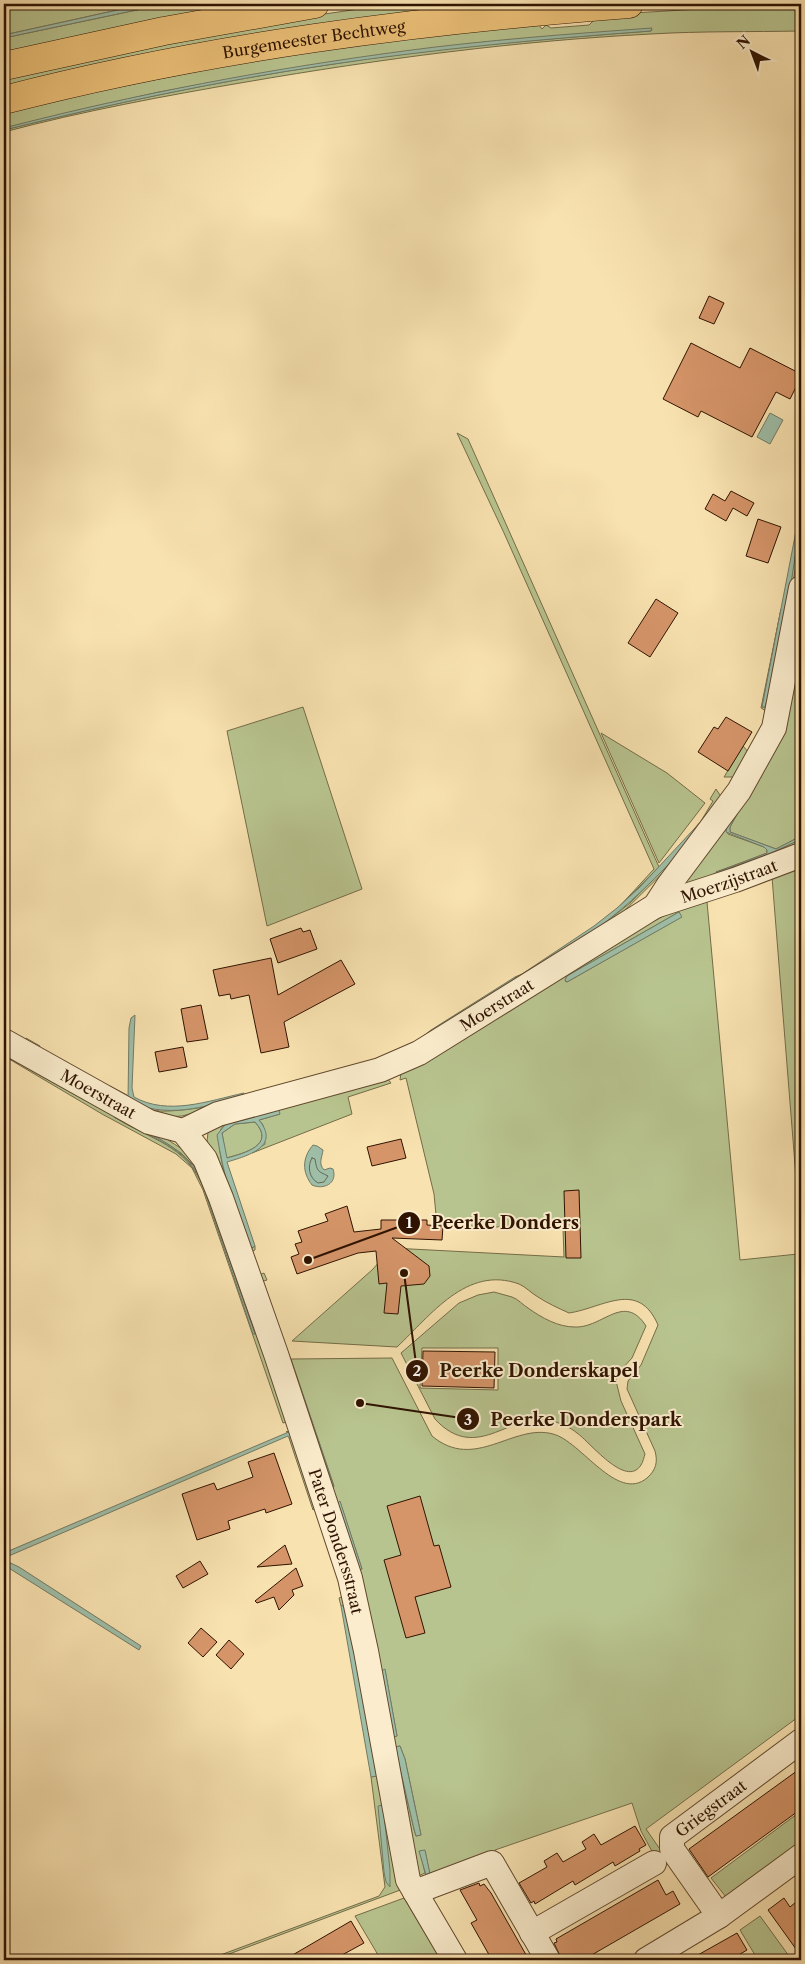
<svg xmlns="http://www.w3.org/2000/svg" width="805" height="1964" viewBox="0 0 805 1964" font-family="'Libre Caslon Text',serif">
<rect width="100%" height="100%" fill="#f8e2b0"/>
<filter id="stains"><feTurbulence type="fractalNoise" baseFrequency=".004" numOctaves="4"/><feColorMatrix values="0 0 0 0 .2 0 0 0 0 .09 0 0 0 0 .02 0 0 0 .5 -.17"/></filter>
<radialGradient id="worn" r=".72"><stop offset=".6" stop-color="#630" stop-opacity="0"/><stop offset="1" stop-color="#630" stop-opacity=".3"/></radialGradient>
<!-- green -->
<path fill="#b8c48f" stroke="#746c48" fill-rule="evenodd" d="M4 4H145L4 35Z
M165 4H255L4 55V38Z
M394 4H511L4 90V77L255 24Z
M801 6V31C751 32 701 31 651 34 515 41 380 59 246 82 164 96 83 111 4 132V130C110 104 218 81 327 65 434 48 543 39 651 31L652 29 485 42 326 63 159 92 4 128V110L318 47 539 25 542 29 546 25 551 28 589 25 599 15 700 9Z
M457 433 468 439 659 867 618 908 654 869 504 533Z
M799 512H801L798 528 801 531V536L783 640 766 711 761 708 781 609 762 707H765L784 621 799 531H796Z
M801 634V836L776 849 730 832V827L741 807 727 827 728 834 764 847 767 850V853L716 872 767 855 801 839V849L683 886 719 828Z
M303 707 362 889 267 926 227 731Z
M601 733 667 773 705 803 659 863Z
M743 746 750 754 738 777H724Z
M716 789 724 801 688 848 608 927 415 1043 431 1030 430 1032 517 981 515 977 522 974 524 977 606 922 630 903 698 832 694 829 701 821 713 801 710 799Z
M801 859V861L708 896 709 899 703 903 707 902 740 1260 798 1254 800 1246 799 1215 772 877 801 867V1715L646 1829 664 1855 655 1860 653 1856 654 1855 641 1831 632 1803 495 1850 497 1854 431 1880 425 1851H420L425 1873 418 1876 368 1631 367 1622H371V1617L366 1618 360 1592 363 1586 360 1574 356 1573 334 1510V1505L337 1501 334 1491 327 1489 283 1359 289 1354 290 1357 285 1359 330 1488 334 1486 291 1359 392 1358 432 1436C475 1472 513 1423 553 1434 581 1441 617 1503 647 1478 656 1470 658 1462 655 1451L627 1389 628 1381 641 1365 658 1325C638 1279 603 1308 569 1313 558 1308 547 1303 538 1297 531 1293 526 1287 519 1284 467 1265 431 1315 397 1347L292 1341 372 1270 392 1248 564 1257 563 1229 437 1225 434 1194 406 1078 400 1080 401 1073 408 1064 442 1046 611 943 695 900ZM679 912 681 917 567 982 565 981 567 976ZM340 1502 362 1569 357 1570 336 1505ZM385 1670 397 1736 392 1737 380 1672ZM400 1746 405 1759 421 1835 416 1836 414 1829 395 1747Z
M4 1030 23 1041 26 1038 40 1046 39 1049 107 1088 110 1086 127 1095 130 1102C139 1106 150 1110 160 1111 176 1112 234 1105 244 1094L245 1100 182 1116 167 1117 149 1115 105 1093 4 1034Z
M4 1054 162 1136 185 1151 196 1161 290 1421 283 1423 203 1190 192 1168 176 1154 102 1114 4 1056ZM114 1117 169 1145 181 1153 194 1166 203 1184 254 1334 204 1189C185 1143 152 1141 114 1117Z
M387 1078 391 1083 348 1097 352 1114 252 1153 265 1144 263 1125 259 1120 280 1114C267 1116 234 1117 224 1125 206 1140 243 1227 251 1249L255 1246V1250L251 1252 259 1275 264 1273 267 1280 257 1283 207 1142 208 1132 213 1121Z
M255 1122C276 1145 245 1153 226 1158L222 1133 235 1124Z
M494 1292C500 1294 506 1295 512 1297 518 1299 523 1305 528 1308 542 1318 558 1327 575 1327 603 1328 624 1292 646 1326L632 1358 619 1372 616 1381 621 1401 645 1454C644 1457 643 1462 641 1465 626 1489 589 1441 577 1433 570 1427 561 1424 553 1421 514 1407 478 1466 435 1419L401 1353 459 1303 478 1295ZM422 1348H498V1390L420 1388Z
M293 1430 318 1506 313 1510 289 1438 292 1436 290 1431 286 1432Z
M347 1595 403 1889 213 1960H207L379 1896 385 1887 371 1777 376 1776 346 1605 341 1606 339 1598Z
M801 1811V1842L726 1897 711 1878Z
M404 1898 441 1960H381L355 1916Z
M760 1916 789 1956 784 1960H758L740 1930Z"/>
<!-- water -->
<path fill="#9ebea8" stroke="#727a65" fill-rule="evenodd" d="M145 4H165L4 38V35Z
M652 28 651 31C543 39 435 49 327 65 218 81 111 104 4 130V128C135 94 269 69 404 51 486 40 569 34 652 28Z
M770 413 783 420 770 444 757 437Z
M796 531H799L790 590 769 694 765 707H762Z
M741 807 730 827V832L776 849 801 836V839L767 855 713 874 767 853V850L764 847 726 832 727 827Z
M694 829 698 832C670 864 640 895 607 921 581 942 552 959 524 977L522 974 594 926 617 908 639 888Z
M679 912 682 917 567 982 565 980 567 976Z
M515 977 517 982 430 1032 431 1030Z
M135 1015 132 1088 134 1097C168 1116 208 1101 244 1093L243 1096C206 1107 164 1120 128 1100L129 1028 131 1018Z
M279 1110 280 1114 259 1120C281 1147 247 1156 227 1162L255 1246 250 1249C235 1211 223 1175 217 1135L224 1126 229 1122ZM255 1122C276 1145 245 1153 227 1158L222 1133 235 1124Z
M115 1116C149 1134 188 1147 203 1184L255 1334H253L204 1189C201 1182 198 1174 193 1168 178 1145 138 1130 114 1117Z
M313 1145 317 1146 323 1150C322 1158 318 1163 324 1170L330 1168 333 1169C338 1184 323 1190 312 1185 302 1172 302 1158 313 1145Z
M290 1357 334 1487 329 1488 285 1359Z
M291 1431 292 1436 289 1438 288 1436 4 1558V1553Z
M340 1501 362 1569 357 1571 336 1505Z
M4 1560 19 1567 141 1646 139 1650 4 1565Z
M346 1605 377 1776 371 1777 368 1760 341 1606Z
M385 1669 397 1736 392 1738 381 1671Z
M400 1746 405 1759 421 1835 416 1836 414 1829 395 1747Z
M383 1805 390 1870V1887L386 1882 384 1872 378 1806Z
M425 1850 430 1874 426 1875 419 1851Z"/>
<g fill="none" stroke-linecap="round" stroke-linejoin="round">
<!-- shore -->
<path stroke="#666854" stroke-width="1" d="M312 1158 315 1159C317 1172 318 1171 328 1176L324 1182 318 1183C309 1178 307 1166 312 1158Z"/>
</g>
<!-- building -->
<path fill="#d59569" stroke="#2f1300" d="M709 296 724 303 714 324 699 318Z
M691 343 740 368 750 348 801 374V377L790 399 776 392 752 437 701 411 698 417 663 399Z
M731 491 754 503 747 516 733 508 726 521 705 509 713 494 725 501Z
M758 519 781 527 768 563 746 556Z
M656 599 678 613 650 657 628 643Z
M726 717 752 732 728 771 698 752 714 727 718 729Z
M301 928 303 932 310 930 317 949 278 963 270 939Z
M271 958 278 995 341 960 355 984 284 1022 289 1047 261 1053 249 995 231 999 230 994 219 996 213 970Z
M201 1005 208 1039 187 1042 181 1009Z
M183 1047 187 1067 159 1072 155 1052Z
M401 1139 406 1158 372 1166 367 1147Z
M579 1190 581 1258H566L564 1191Z
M347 1206 354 1232 381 1229V1220H427V1225L443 1226 442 1240 392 1238 429 1266 430 1276 424 1284 401 1286 398 1314 384 1313 387 1283 379 1284 376 1251 358 1253 297 1274 291 1257 299 1254 295 1244 302 1242 298 1231 328 1221 325 1214Z
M423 1351 495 1352 494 1388 422 1386Z
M274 1453 292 1504 266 1513 265 1509 228 1521 230 1529 197 1540 182 1494 214 1483 217 1490 253 1477 248 1462Z
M420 1496 434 1546 439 1545 451 1587 415 1597 425 1633 406 1638 384 1560 401 1555 387 1506Z
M285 1545 292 1564 257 1567Z
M200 1561 208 1574 183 1588 176 1576Z
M296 1568 303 1586 292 1590 294 1595 279 1610 274 1597 257 1603 255 1601Z
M201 1628 217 1642 203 1657 188 1643Z
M229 1640 244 1654 231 1669 216 1655Z
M801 1768V1809L708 1877 689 1849Z
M635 1826 646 1845 639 1849 640 1851 615 1866 613 1862 575 1885 573 1881 535 1904 534 1901 531 1903 519 1883 547 1867 544 1861 557 1853 563 1862 586 1849 582 1842 594 1834 601 1845Z
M658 1880 666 1895 673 1891 680 1904 583 1960H562L554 1943 557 1942 556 1939Z
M479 1883 480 1886 484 1884 491 1893 529 1960H492L471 1923 477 1920 460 1890Z
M784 1898 790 1907 801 1898V1956L768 1910Z
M351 1921 364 1943 333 1960H284Z
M737 1933 747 1950 730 1960H689Z"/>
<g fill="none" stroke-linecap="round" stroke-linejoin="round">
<!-- minor casing -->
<g stroke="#61472c" stroke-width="26">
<g id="minor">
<path id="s1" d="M655 906 735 880 801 855"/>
<path id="s2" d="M4 1041 149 1122 183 1131 218 1114 380 1070 419 1053 655 906 668 886 739 791 774 728 801 588"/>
<path id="s3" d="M183 1131 205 1159 221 1198 276 1354 350 1578 366 1651 408 1880 455 1960"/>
<path d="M415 1892 492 1863 548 1960"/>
<path id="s4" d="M719 1916 672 1849V1837L801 1741"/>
<path d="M532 1933 654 1863"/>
<path d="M646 1960 719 1916 801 1856"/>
</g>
</g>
<!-- major casing -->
<g stroke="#2f1300" stroke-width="29">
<g id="major">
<path d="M4 66 164 31 315 4"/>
<path id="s5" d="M4 100C208 47 419 20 629 4"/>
</g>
</g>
<!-- minor -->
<use href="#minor" stroke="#faeccc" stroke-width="24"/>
<!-- major -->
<use href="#major" stroke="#ecc178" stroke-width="28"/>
</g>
<g text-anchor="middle" stroke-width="4" stroke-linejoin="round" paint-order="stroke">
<!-- street labels -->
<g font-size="16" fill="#2f1300" stroke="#faeccc">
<text dy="6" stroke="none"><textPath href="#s5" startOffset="316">Burgemeester Bechtweg</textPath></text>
<text dy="6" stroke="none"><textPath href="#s1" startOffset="78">Moerzijstraat</textPath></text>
<text dy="6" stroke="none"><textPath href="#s2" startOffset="542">Moerstraat</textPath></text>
<text dy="6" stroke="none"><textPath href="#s2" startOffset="108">Moerstraat</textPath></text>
<text dy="6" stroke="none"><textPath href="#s3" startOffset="440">Pater Dondersstraat</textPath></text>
<text dy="6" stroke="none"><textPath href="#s4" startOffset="142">Griegstraat</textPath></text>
</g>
</g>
<!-- callouts -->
<path fill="none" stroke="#2f1300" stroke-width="2" d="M308 1260L409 1223M404 1273L417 1371M360 1403L468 1419"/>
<g fill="#2f1300" stroke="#faeccc" stroke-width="2">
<circle cx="308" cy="1260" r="5"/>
<circle cx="404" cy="1273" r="5"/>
<circle cx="360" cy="1403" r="5"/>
<circle cx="409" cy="1223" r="12"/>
<circle cx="417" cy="1371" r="12"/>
<circle cx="468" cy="1419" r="12"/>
</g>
<g font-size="15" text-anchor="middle" font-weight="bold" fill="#fff">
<text x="409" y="1228">1</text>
<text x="417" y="1376">2</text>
<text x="468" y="1425">3</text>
</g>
<g font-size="18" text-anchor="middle" font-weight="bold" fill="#2f1300" stroke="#faeccc" stroke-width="4" stroke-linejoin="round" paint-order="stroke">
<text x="505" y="1229">Peerke Donders</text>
<text x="539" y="1377">Peerke Donderskapel</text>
<text x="586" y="1426">Peerke Donderspark</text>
</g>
<!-- margin -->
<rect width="805" height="1964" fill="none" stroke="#f8e2b0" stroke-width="20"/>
<rect x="5" y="5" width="795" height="1954" fill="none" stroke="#2f1300" stroke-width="2.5"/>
<rect x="10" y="10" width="785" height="1944" fill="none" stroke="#2f1300"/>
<!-- north arrow -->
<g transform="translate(752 52) rotate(318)" stroke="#faeccc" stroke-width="4" paint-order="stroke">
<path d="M0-4L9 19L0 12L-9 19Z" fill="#2f1300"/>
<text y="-8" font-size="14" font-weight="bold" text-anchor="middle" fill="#2f1300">N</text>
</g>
<rect width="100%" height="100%" filter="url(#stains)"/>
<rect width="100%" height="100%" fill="url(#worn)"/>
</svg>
